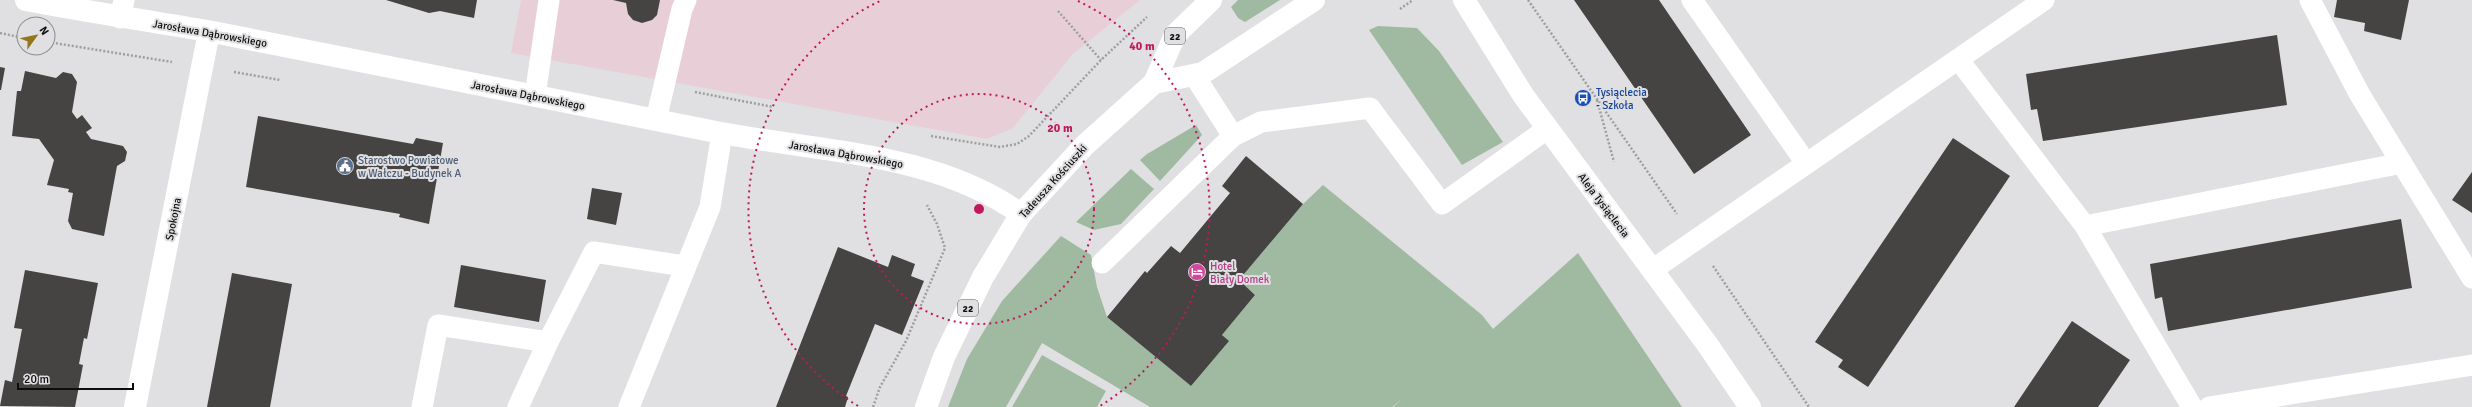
<svg xmlns="http://www.w3.org/2000/svg" width="2472" height="407" viewBox="0 0 2472 407" font-family="Signika,sans-serif">
<rect width="100%" height="100%" fill="#e0e0e2"/>
<!-- commercial -->
<path fill="#e8cfd7" d="M521 0H1140L1073 54 1013 128 987 139 511 53Z"/>
<!-- green -->
<path fill="#9fbaa0" d="M1238 0H1280L1245 22 1238 18 1231 7Z
M1378 26 1417 28 1439 51 1503 142 1462 165 1369 30Z
M1196 125 1202 135 1160 181 1140 160 1147 154Z
M1131 169 1154 189 1121 224 1094 230 1076 222Z
M1323 185 1482 315 1493 329 1578 253 1682 407H1393L1403 398 1392 407H1150L1042 343 1006 407H948L967 359 1002 301 1061 236 1091 255 1097 287 1107 317 1191 386 1228 341 1222 335 1255 295 1239 280 1303 204Z
M1042 355 1106 391 1097 407H1012Z"/>
<!-- building -->
<path fill="#454443" d="M386 0H477L474 18 440 11 429 13Z
M613 0H660L657 15 652 20 642 23 633 20 628 14 626 3Z
M1574 0H1659L1751 135 1694 174Z
M2337 0H2409L2401 40 2364 31 2365 23 2334 17Z
M2277 35 2287 105 2043 141 2037 109 2031 110 2026 74Z
M0 67 5 68 1 90H0Z
M25 71 56 78 63 72 72 74 77 82 72 112 77 119 82 115 92 128 86 132 91 139 123 146 127 152 125 161 117 166 104 236 72 229 68 221 73 193 68 192 69 189 47 185 54 160 39 139 12 136 17 91H21Z
M258 116 413 144 416 138 443 143 429 224 399 217 400 214 246 187Z
M1953 138 2010 176 1868 387 1838 367 1843 360 1815 342Z
M1246 156 1303 204 1239 280 1255 295 1222 335 1229 341 1191 386 1107 317 1145 271 1147 273 1171 246 1180 253 1230 193 1222 186Z
M2472 172V213L2452 200Z
M592 188 622 193 616 225 587 219Z
M2401 219 2412 288 2168 331 2162 297 2155 299 2150 264Z
M838 247 888 267 892 255 915 264 911 276 924 281 902 335 875 324 846 396 848 397 845 407H776Z
M461 265 546 280 539 322 454 307Z
M25 270 98 283 87 339 84 338 79 364 83 365 75 407 0 406 5 380 12 382 22 329 14 328Z
M232 273 292 284 270 407H207Z
M2072 321 2130 360 2098 407H2014Z"/>
<g fill="none" stroke-linecap="round" stroke-linejoin="round">
<!-- path -->
<path stroke="#9e9ea0" stroke-width="2.5" stroke-dasharray="2 2" stroke-linecap="butt" d="M1528 0 1677 214
M1400 9 1413 0
M1058 11 1101 60
M0 33 24 38
M48 42 172 62
M234 72 280 80
M695 92 773 107
M1597 100 1614 162
M931 136 1000 147 1017 144 1029 136 1101 60 1147 17
M1713 266 1809 407
M873 407 880 387 906 341 945 248 937 224 927 205"/>
<!-- service -->
<path stroke="#fff" stroke-width="21" d="M1692 0 1806 163
M2310 0 2360 95 2472 278
M120 18 124 0
M1958 59 2085 226 2192 407
M535 96 549 0
M656 120 682 9 686 0
M1233 136 1261 122 1370 108 1442 204 1547 129
M2085 226 2402 163
M1102 263 1233 136 1194 75
M1652 270 2044 0
M422 407 438 325 548 342 594 252 684 266
M518 407 548 342
M629 407 710 207 722 133
M2209 407 2472 365"/>
<!-- minor -->
<path stroke="#fff" stroke-width="22" d="M26 0C88 12 151 21 213 32 379 64 545 98 711 131 815 152 932 151 1021 214
M135 407 209 32"/>
<!-- tertiary -->
<path stroke="#fff" stroke-width="22" d="M1464 0 1523 95 1707 344 1750 407"/>
<!-- primary -->
<path stroke="#fff" stroke-width="22" d="M1154 83 1203 73 1314 0
M926 407 944 357 983 277 1021 214 1085 145 1154 83 1175 35 1211 0"/>
</g>
<!-- distance rings -->
<g fill="none" stroke="#c2185b" stroke-width="2" stroke-dasharray="2 4">
<circle cx="979" cy="209" r="115"/>
<path d="M858 406A231 231 0 0 1 880 1M1078 1A231 231 0 0 1 1100 406"/>
</g>
<!-- icons -->
<defs>
<g id="bus-disc" transform="scale(0.9)"><circle r="9.5" fill="#1a4fb4" stroke="#e0e0e2"/><path d="M-5-6H5V4H4V6H2V4H-2V6H-4V4H-5ZM-3.5-4V0h7V-4ZM-3.5 1.2v1.5H-2V1.2ZM2 1.2v1.5H3.5V1.2Z" fill="#fff"/></g>
<g id="civic-disc" transform="scale(0.9)"><circle r="9.5" fill="#5c6f8a" stroke="#e0e0e2"/><path d="M-.6-6.5H3V-4.5H.6V-3L4-1V1h2V6H-6V1h2V-1L-.6-3ZM-1.2 2.5V6h2.4V2.5Z" fill="#fff"/></g>
<g id="hotel-disc" transform="scale(0.9)"><circle r="9.5" fill="#d1479c" stroke="#e0e0e2"/><path d="M-6-4.5h1.5V1H6V5H4.5V3h-9V5H-6ZM-4 0a1.8 1.8 0 1 1 3.6 0ZM.5 0V-2.5h3Q6-2.5 6 0Z" fill="#fff"/></g>
</defs>
<g fill-rule="evenodd">
<use href="#bus-disc" x="1583" y="98"/>
<use href="#civic-disc" x="345" y="166"/>
<use href="#hotel-disc" x="1197" y="272"/>
</g>
<g text-anchor="middle" stroke-width="4" stroke-linejoin="round" paint-order="stroke">
<!-- shield labels -->
<g fill="#e0e0e2" stroke="#4c4c4e" stroke-width="1">
<rect x="1165" y="28" width="20" height="16" rx="3"/>
<rect x="958" y="300" width="20" height="16" rx="3"/>
</g>
<g font-size="10" font-weight="bold" fill="#0d0d0e">
<text x="1175" y="40">22</text>
<text x="968" y="312">22</text>
</g>
<!-- street labels -->
<g font-size="11" fill="#0d0d0e" stroke="#e0e0e2">
<text transform="translate(210 33) rotate(10)" y="4">Jarosława Dąbrowskiego</text>
<text transform="translate(528 95) rotate(11)" y="4">Jarosława Dąbrowskiego</text>
<text transform="translate(846 154) rotate(10)" y="4">Jarosława Dąbrowskiego</text>
<text transform="translate(1053 181) rotate(-48)" y="4">Tadeusza Kościuszki</text>
<text transform="translate(1604 205) rotate(53)" y="4">Aleja Tysiąclecia</text>
<text transform="translate(173 219) rotate(-79)" y="4">Spokojna</text>
</g>
<!-- transit labels -->
<g font-size="11" fill="#164399" stroke="#e0e0e2" text-anchor="start">
<text x="1596" y="96">Tysiąclecia<tspan x="1596" dy="13">- Szkoła</tspan></text>
</g>
<!-- service labels -->
<g font-size="11" fill="#4e5e75" stroke="#e0e0e2" text-anchor="start">
<text x="358" y="164">Starostwo Powiatowe<tspan x="358" dy="13">w Wałczu - Budynek A</tspan></text>
</g>
<!-- hotel labels -->
<g font-size="11" fill="#b23c85" stroke="#e0e0e2" text-anchor="start">
<text x="1210" y="270">Hotel<tspan x="1210" dy="13">Biały Domek</tspan></text>
</g>
</g>
<circle cx="979" cy="209" r="6" fill="#c2185b" stroke="#e0e0e2" stroke-width="2"/>
<g font-size="12" text-anchor="middle" font-weight="bold" fill="#c2185b" stroke="#e0e0e2" stroke-width="4" stroke-linejoin="round" paint-order="stroke">
<text x="1142" y="50">40 m</text>
<text x="1060" y="132">20 m</text>
</g>
<!-- north arrow -->
<g transform="translate(36 36) rotate(57)"><circle r="19" fill="#e0e0e2" stroke="#8c8c8d"/>
<path d="M0-3L7 15L0 10L-7 15Z" fill="#93771e"/>
<text y="-6" font-size="11" font-weight="bold" text-anchor="middle" fill="#0d0d0e">N</text>
</g>
<!-- scale -->
<path d="M18 383v6h115v-6" fill="none" stroke="#0d0d0e" stroke-width="2"/>
<text x="24" y="383" font-size="12" fill="#0d0d0e" stroke="#e0e0e2" stroke-width="3" paint-order="stroke">20 m</text>
</svg>
